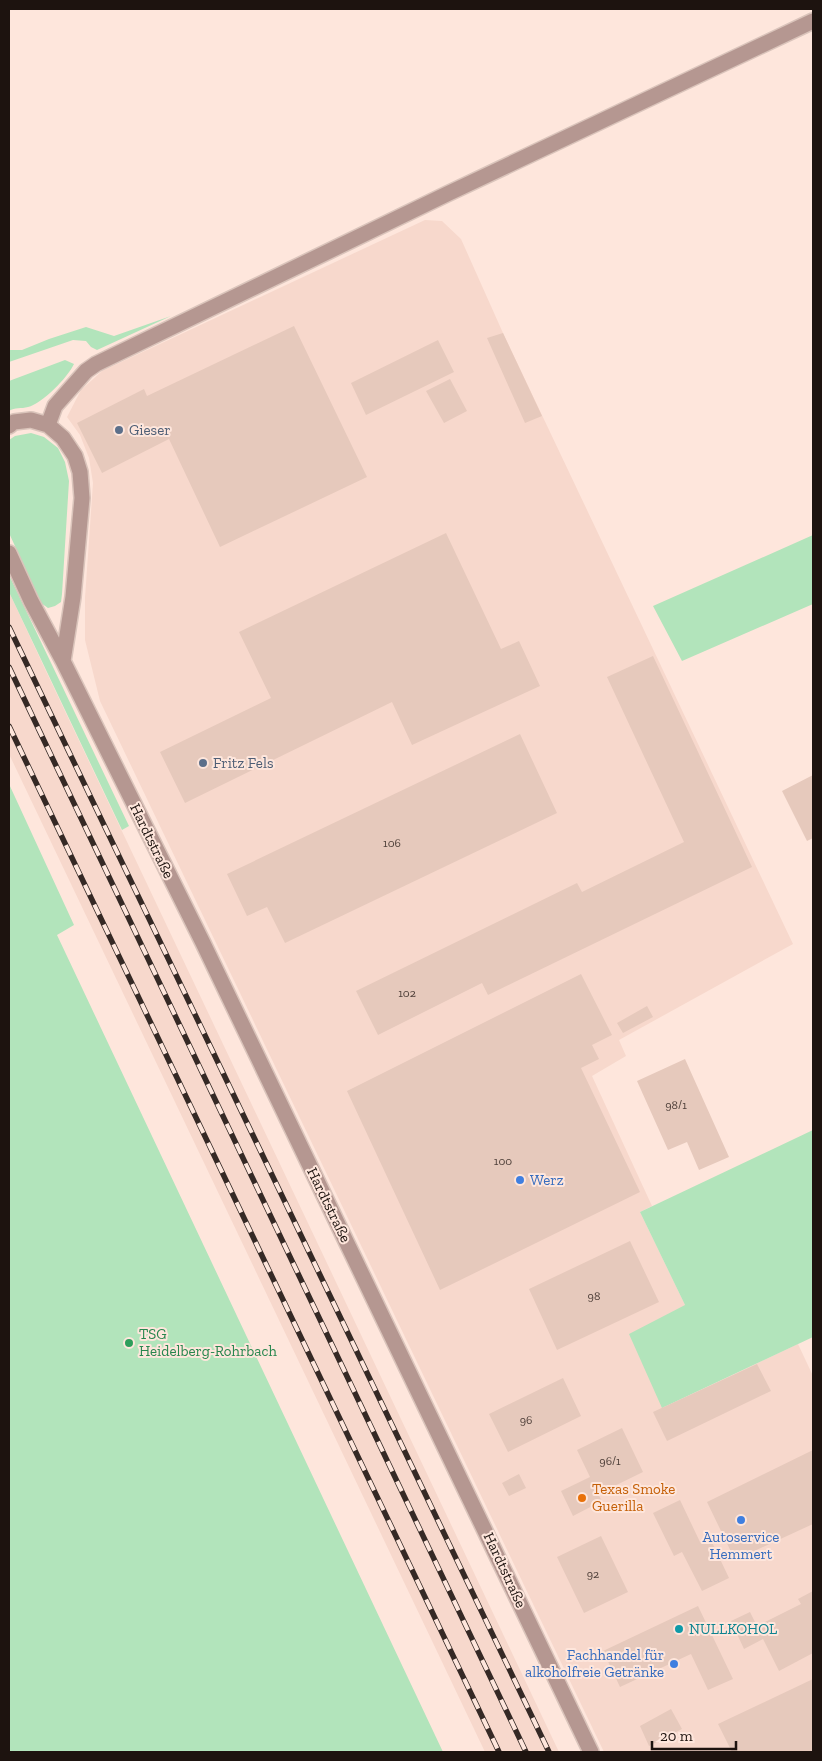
<svg xmlns="http://www.w3.org/2000/svg" width="822" height="1761" viewBox="0 0 822 1761" font-family="'Zilla Slab',serif">
<rect width="100%" height="100%" fill="#fee6dc"/>
<!-- built -->
<path fill="#f7d8cc" d="M425 220 442 221 461 239 503 333 793 944 619 1040 626 1056 592 1076 652 1206 640 1212 685 1305 663 1408 798 1344 813 1376V1752H604L100 701 85 640V598L93 483 89 458 80 435 67 417 81 390 102 371Z
M9 592 45 669 559 1752H485L9 754Z"/>
<!-- green -->
<path fill="#b2e4bb" d="M171 316 97 350 91 347 86 341 73 340 9 362V350H22L49 339 86 327 114 336Z
M65 360 74 364C68 377 42 404 28 407 21 409 15 407 9 411V381Z
M31 433 44 437 58 448 65 462 69 481 62 594 61 602 55 606 48 608 41 603 9 533V440L15 436Z
M813 535V604L682 661 653 606Z
M9 575 129 826 122 830 9 592Z
M9 784 74 925 57 935 443 1752H9Z
M813 1130V1337L662 1408 629 1334 685 1305 640 1212Z"/>
<!-- building -->
<path fill="#e6c9bc" d="M294 326 367 477 220 547 169 439 102 473 77 423 144 389 147 396Z
M503 333 542 416 525 423 487 338Z
M438 340 454 372 366 415 351 383Z
M450 379 467 411 444 423 426 391Z
M446 533 501 649 519 641 540 686 412 745 392 702 185 803 160 752 271 698 239 632Z
M653 656 752 867 488 995 482 983 378 1035 356 991 577 883 582 892 684 842 607 677Z
M520 734 557 813 285 943 267 907 247 916 227 874Z
M813 775V838L807 841 782 791Z
M581 974 612 1035 592 1045 599 1059 581 1068 640 1192 440 1290 347 1091Z
M647 1006 653 1017 623 1033 617 1023Z
M685 1059 729 1157 699 1170 687 1142 668 1150 637 1081Z
M630 1241 659 1302 557 1350 529 1289Z
M757 1364 771 1391 667 1441 653 1412Z
M563 1378 581 1416 508 1452 489 1414Z
M622 1428 643 1472 598 1494 602 1501 573 1516 561 1491 590 1477 577 1450Z
M813 1450V1524L735 1560 707 1502Z
M519 1474 526 1488 509 1496 502 1483Z
M680 1500 700 1542 710 1538 729 1578 702 1591 682 1552 674 1556 653 1513Z
M601 1536 628 1592 584 1613 557 1557Z
M813 1591V1653L779 1671 763 1639 744 1649 731 1621 750 1612 757 1626 801 1604 798 1599Z
M698 1606 733 1679 708 1690 691 1654 620 1687 603 1651Z
M813 1679V1752H732L718 1724Z
M671 1709 682 1729 649 1746 640 1726Z"/>
<g fill="none" stroke-linecap="round" stroke-linejoin="round">
<!-- minor casing -->
<g stroke="#dac4bb" stroke-width="18">
<path id="minor" d="M48 425 55 406 86 371 96 364 447 194 813 21
M9 426 14 422 31 420 48 425 63 438 75 456 80 472 82 498 73 597 63 661
M9 553 31 601 63 661 203 943 591 1752"/>
</g>
<!-- minor -->
<use href="#minor" stroke="#b59791" stroke-width="15"/>
<!-- rail casing -->
<g stroke="#352925" stroke-width="5.5">
<path id="rail" d="M9 627 549 1752
M9 667 526 1752
M9 726 499 1752"/>
</g>
<!-- rail -->
<use href="#rail" stroke="#fee6dc" stroke-width="4" stroke-dasharray="11" stroke-linecap="butt"/>
</g>
<!-- markers -->
<g fill="#5c6f8a" stroke="#fee6dc" stroke-width="2">
<circle cx="119" cy="430" r="5"/>
<circle cx="203" cy="763" r="5"/>
</g>
<g fill="#3f7fe0" stroke="#fee6dc" stroke-width="2">
<circle cx="520" cy="1180" r="5"/>
<circle cx="741" cy="1520" r="5"/>
<circle cx="674" cy="1664" r="5"/>
</g>
<circle fill="#2e9e5b" stroke="#fee6dc" stroke-width="2" cx="129" cy="1343" r="5"/>
<circle fill="#e8710a" stroke="#fee6dc" stroke-width="2" cx="582" cy="1498" r="5"/>
<circle fill="#0f9aa8" stroke="#fee6dc" stroke-width="2" cx="679" cy="1629" r="5"/>
<g text-anchor="middle" stroke-width="4" stroke-linejoin="round" paint-order="stroke">
<!-- number labels -->
<g font-size="12" fill="#4f403a">
<text x="392" y="847">106</text>
<text x="407" y="997">102</text>
<text x="676" y="1109">98/1</text>
<text x="503" y="1165">100</text>
<text x="594" y="1300">98</text>
<text x="526" y="1424">96</text>
<text x="610" y="1465">96/1</text>
<text x="593" y="1578">92</text>
</g>
<!-- service labels -->
<g font-size="15" fill="#4e5e75" stroke="#fee6dc" text-anchor="start">
<text x="129" y="435">Gieser</text>
<text x="213" y="768">Fritz Fels</text>
</g>
<!-- street labels -->
<g font-size="15" fill="#1d130f" stroke="#fee6dc">
<text transform="translate(152 841) rotate(64)" y="5">Hardtstraße</text>
<text transform="translate(329 1205) rotate(64)" y="5">Hardtstraße</text>
<text transform="translate(505 1570) rotate(65)" y="5">Hardtstraße</text>
</g>
<!-- shop labels -->
<g font-size="15" fill="#366cbe" stroke="#fee6dc" text-anchor="start">
<text x="530" y="1185">Werz</text>
<text x="741" y="1542" text-anchor="middle">Autoservice<tspan x="741" dy="17">Hemmert</tspan></text>
<text x="664" y="1660" text-anchor="end">Fachhandel für<tspan x="664" dy="17">alkoholfreie Getränke</tspan></text>
</g>
<!-- leisure labels -->
<g font-size="15" fill="#27864d" stroke="#fee6dc" text-anchor="start">
<text x="139" y="1339">TSG<tspan x="139" dy="17">Heidelberg-Rohrbach</tspan></text>
</g>
<!-- food labels -->
<g font-size="15" fill="#c56008" stroke="#fee6dc" text-anchor="start">
<text x="592" y="1494">Texas Smoke<tspan x="592" dy="17">Guerilla</tspan></text>
</g>
<!-- culture labels -->
<g font-size="15" fill="#0d838f" stroke="#fee6dc" text-anchor="start">
<text x="689" y="1634">NULLKOHOL</text>
</g>
</g>
<!-- border -->
<rect width="822" height="1761" fill="none" stroke="#1d130f" stroke-width="20"/>
<!-- scale -->
<path d="M652 1741v8h84v-8" fill="none" stroke="#1d130f" stroke-width="2.5"/>
<text x="660" y="1741" font-size="15" fill="#1d130f" stroke="#fee6dc" stroke-width="4" paint-order="stroke">20 m</text>
</svg>
